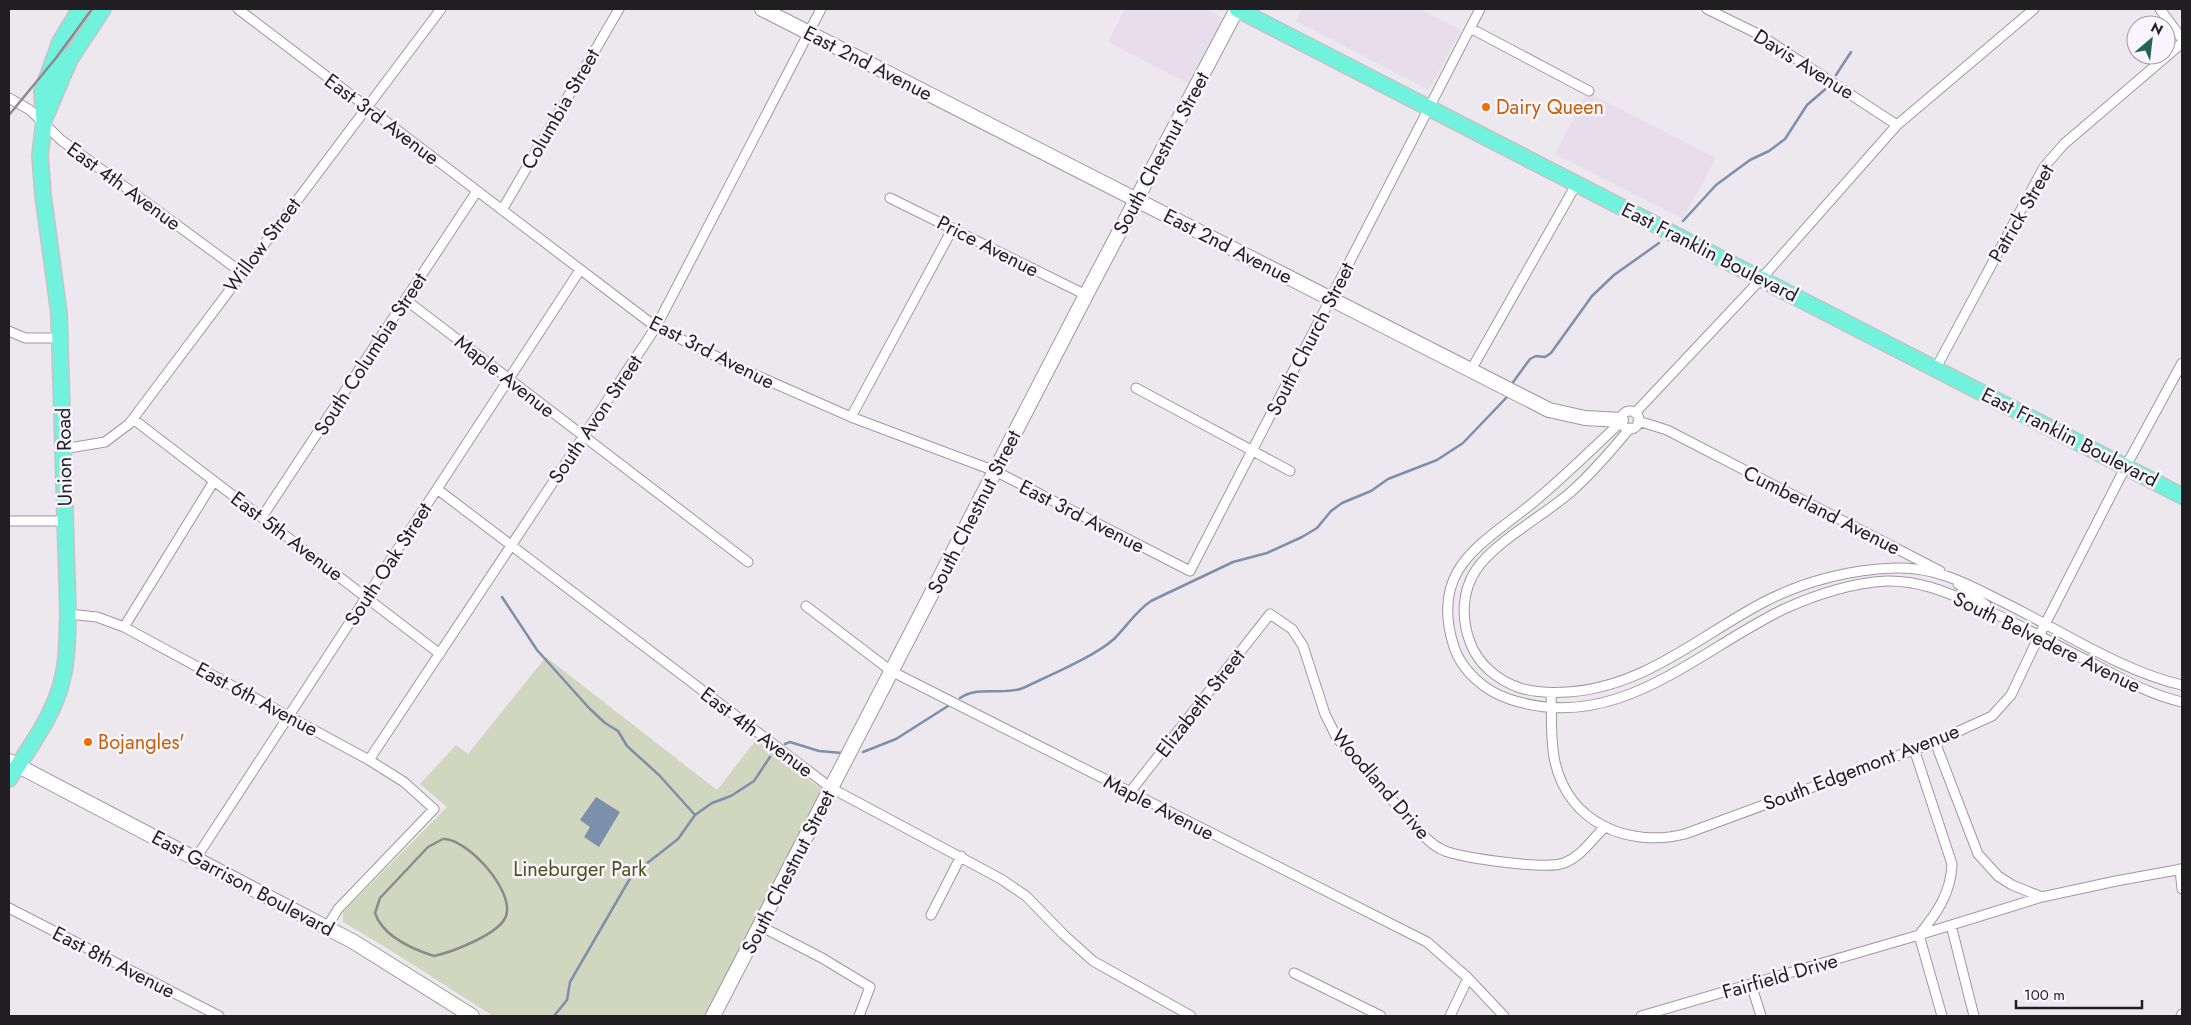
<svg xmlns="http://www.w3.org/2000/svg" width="2191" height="1025" viewBox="0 0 2191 1025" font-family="Jost,sans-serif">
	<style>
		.built { fill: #e8ddeb }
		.green { fill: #d1d6be }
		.water { fill: #7c90ac }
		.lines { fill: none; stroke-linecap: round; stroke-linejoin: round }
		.stream { stroke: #7c90ac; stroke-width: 2.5 }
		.street-casing { stroke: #9e999f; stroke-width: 11 }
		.secondary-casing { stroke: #9e999f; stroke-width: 16 }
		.primary-casing { stroke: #c5c4c5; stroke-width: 18 }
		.street { stroke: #fff; stroke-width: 9 }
		.secondary { stroke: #fff; stroke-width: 14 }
		.primary { stroke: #70f2dd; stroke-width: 15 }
		.rail { stroke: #8d898e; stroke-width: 2.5 }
		.food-dot { fill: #e8710a; stroke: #faf4fc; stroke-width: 2 }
		.labels { text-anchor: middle; stroke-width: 5; stroke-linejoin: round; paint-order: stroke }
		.street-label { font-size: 20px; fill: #201e21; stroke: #faf4fc }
		.food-label { font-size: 20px; fill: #c56008; stroke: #faf4fc; text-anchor: start }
		.park-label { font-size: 20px; fill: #4a5119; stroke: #faf4fc }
	</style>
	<rect width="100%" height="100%" fill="#ede7ee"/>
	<path class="built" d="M1125,9H1206L1223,18L1189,84L1108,42Z
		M1302,9H1420L1461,30L1429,90L1296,21Z
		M1587,92L1716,158L1683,219L1555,154Z"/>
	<path class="green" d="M546,657L717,790L756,740L823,790L707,1016H493L390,950L343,922V912L447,807L420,784L456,745L468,754Z"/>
	<path class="water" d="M596,797L620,812L599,847L584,837L590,827L580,820Z"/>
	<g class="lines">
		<path class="stream" d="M1836,75L1851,52
			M1683,221L1716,185L1750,160L1769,151L1785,139L1807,105L1829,86
			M1511,385L1530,359L1536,356L1545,357L1551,353L1592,296L1614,275L1659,243
			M502,597L537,650L589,708L605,723L618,731L627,746L659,775L695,815
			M960,698C979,685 1003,696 1023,688C1048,676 1094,657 1114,639C1127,626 1136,611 1151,601L1233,562L1267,553L1302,537L1317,528L1331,511L1342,503L1371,491L1388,479L1437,460L1463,443L1507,397
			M785,744L790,742L819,751L842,753
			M863,752L896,739L948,706
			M554,1016L567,1000L570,982L632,875L678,839L695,815L712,803L731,796L754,781L770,757"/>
		<g class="street-casing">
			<path id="street" d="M238,9L656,327L742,369L851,417L995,471L1190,571L1480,9
				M1707,9L1760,35L1897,125
				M2160,9L2182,39
				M1470,28L1589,91
				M9,98L30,110L61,140L241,272
				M890,198L1086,295
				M502,210L619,9
				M406,300L748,562
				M9,331L25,338H60
				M1936,368L2044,167L2064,144L2182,43
				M1471,370L1577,183
				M1136,388L1290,471
				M1621 420a9 9 0 1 1 18 0a9 9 0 1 1-18 0Z
				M1635,413L1762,278L1897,125L2034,9
				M851,417L953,228
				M133,419L440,654
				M1638,421L1667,430L1940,571
				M1621,422C1593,448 1565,476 1535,501C1485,543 1428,566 1454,647C1462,671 1485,691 1509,699C1617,735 1695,652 1784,609C1815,595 1853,583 1886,581C1916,580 1945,591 1971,603C2014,621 2054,644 2096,665C2124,680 2151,695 2182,702
				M1630,428C1612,450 1593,472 1572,491C1545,515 1494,542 1476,570C1462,591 1461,618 1470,642C1478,664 1497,680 1520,688C1536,693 1551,693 1568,692C1645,687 1700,635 1766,601C1805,581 1852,569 1896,568C1934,567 1964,582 1997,599C2056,627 2120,671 2182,685
				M63,449L105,442L129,424L441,9
				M437,489L831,788L1001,879L1026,896L1063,934L1093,961L1191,1016
				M262,517L477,191
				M9,521H65
				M1958,584L1986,605
				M806,606L891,671L1427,942L1468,978L1504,1016
				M68,614L97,617L124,627L369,760L404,782L434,809L338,909L327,927
				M124,627L214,481
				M1551,693C1552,716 1550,740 1555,762C1569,823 1628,848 1685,834L1935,742L1992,716L2011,695L2039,636L2126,466L2182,363
				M1935,742L1978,854L1998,876L2012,885L2042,897L2116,881L2182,869
				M369,760L656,327L821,9
				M1130,792L1270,614L1292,629L1303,646L1325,714L1337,738L1426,838C1432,844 1438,848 1445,851C1464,858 1546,870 1564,863C1582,856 1591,840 1605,827
				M196,858L580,270
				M2180,869L2182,889
				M9,908L219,1016
				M931,915L961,856
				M1951,925L1974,1016
				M760,926L822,958L870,987L859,1016
				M1294,973L1381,1016
				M1751,984L1761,1016
				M1450,1016L1468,978
				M1641,1016L1919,935C1937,913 1951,893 1952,864L1914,749
				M1942,1016L1919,935L2042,897
				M2181,1016L2182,1014"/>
		</g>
		<g class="secondary-casing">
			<path id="secondary" d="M762,9L1549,410L1585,418L1621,420
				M9,761L354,942L472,1016
				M713,1016L1086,295L1237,9"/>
		</g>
		<g class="primary-casing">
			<path id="primary" d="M1237,9L2182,496
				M44,120L70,59L103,9
				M9,779C29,748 56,713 63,676C68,656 67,635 68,614L59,313L43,195L40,155L44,121L42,92L60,42L80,9"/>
		</g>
		<use href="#street" class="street"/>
		<use href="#secondary" class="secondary"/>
		<use href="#primary" class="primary"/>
		<path class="rail" d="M9,115L56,58L92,9
			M443,839C467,838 515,891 506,916C500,934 452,952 434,956C412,949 383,937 375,913L380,898L428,847Z"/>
	</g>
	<g class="food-dot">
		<circle cx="1486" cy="107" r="5"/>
		<circle cx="88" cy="742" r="5"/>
	</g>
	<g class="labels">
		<g class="street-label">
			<text transform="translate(868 63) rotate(27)" y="7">East 2nd Avenue</text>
			<text transform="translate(1804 64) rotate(32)" y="7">Davis Avenue</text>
			<text transform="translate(560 109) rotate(-60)" y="7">Columbia Street</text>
			<text transform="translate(382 119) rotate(37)" y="7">East 3rd Avenue</text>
			<text transform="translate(1161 153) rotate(-62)" y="7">South Chestnut Street</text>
			<text transform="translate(124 186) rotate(36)" y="7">East 4th Avenue</text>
			<text transform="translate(2021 213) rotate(-60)" y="7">Patrick Street</text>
			<text transform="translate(262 245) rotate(-53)" y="7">Willow Street</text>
			<text transform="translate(988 246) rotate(27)" y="7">Price Avenue</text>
			<text transform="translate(1228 246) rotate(27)" y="7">East 2nd Avenue</text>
			<text transform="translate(1710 252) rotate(27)" y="7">East Franklin Boulevard</text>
			<text transform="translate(1310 339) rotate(-63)" y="7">South Church Street</text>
			<text transform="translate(712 352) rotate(27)" y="7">East 3rd Avenue</text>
			<text transform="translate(370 354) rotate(-57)" y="7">South Columbia Street</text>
			<text transform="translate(505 376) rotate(38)" y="7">Maple Avenue</text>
			<text transform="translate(595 419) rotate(-56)" y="7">South Avon Street</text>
			<text transform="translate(2070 437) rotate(27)" y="7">East Franklin Boulevard</text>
			<text transform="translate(64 457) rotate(-91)" y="7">Union Road</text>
			<text transform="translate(1822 510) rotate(27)" y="7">Cumberland Avenue</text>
			<text transform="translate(974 512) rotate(-63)" y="7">South Chestnut Street</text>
			<text transform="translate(1082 516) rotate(27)" y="7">East 3rd Avenue</text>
			<text transform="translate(287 536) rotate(37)" y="7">East 5th Avenue</text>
			<text transform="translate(388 564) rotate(-57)" y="7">South Oak Street</text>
			<text transform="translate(2047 642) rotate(26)" y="7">South Belvedere Avenue</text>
			<text transform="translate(257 699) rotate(28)" y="7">East 6th Avenue</text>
			<text transform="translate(1200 703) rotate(-52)" y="7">Elizabeth Street</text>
			<text transform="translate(757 732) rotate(37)" y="7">East 4th Avenue</text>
			<text transform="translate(1861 767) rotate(-21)" y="7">South Edgemont Avenue</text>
			<text transform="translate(1381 784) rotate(49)" y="7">Woodland Drive</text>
			<text transform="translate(1159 807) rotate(27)" y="7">Maple Avenue</text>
			<text transform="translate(788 872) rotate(-63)" y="7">South Chestnut Street</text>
			<text transform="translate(243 883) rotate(28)" y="7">East Garrison Boulevard</text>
			<text transform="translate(114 962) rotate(27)" y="7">East 8th Avenue</text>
			<text transform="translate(1780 976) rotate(-16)" y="7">Fairfield Drive</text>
		</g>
		<g class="food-label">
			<text x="1496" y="114">Dairy Queen</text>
			<text x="98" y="749">Bojangles'</text>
		</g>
		<g class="park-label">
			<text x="580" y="876">Lineburger Park</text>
		</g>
	</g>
	<rect width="2191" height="1025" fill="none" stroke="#201e21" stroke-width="20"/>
	<g transform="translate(2151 40) rotate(28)"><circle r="24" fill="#faf4fc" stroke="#a39ea4"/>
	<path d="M0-4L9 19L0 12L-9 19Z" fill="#256451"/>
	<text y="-8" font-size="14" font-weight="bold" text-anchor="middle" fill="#201e21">N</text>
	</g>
	<path d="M2016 1000v8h126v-8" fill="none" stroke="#201e21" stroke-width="2.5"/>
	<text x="2024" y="1000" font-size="15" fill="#201e21" stroke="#faf4fc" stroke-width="4" paint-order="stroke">100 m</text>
</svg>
